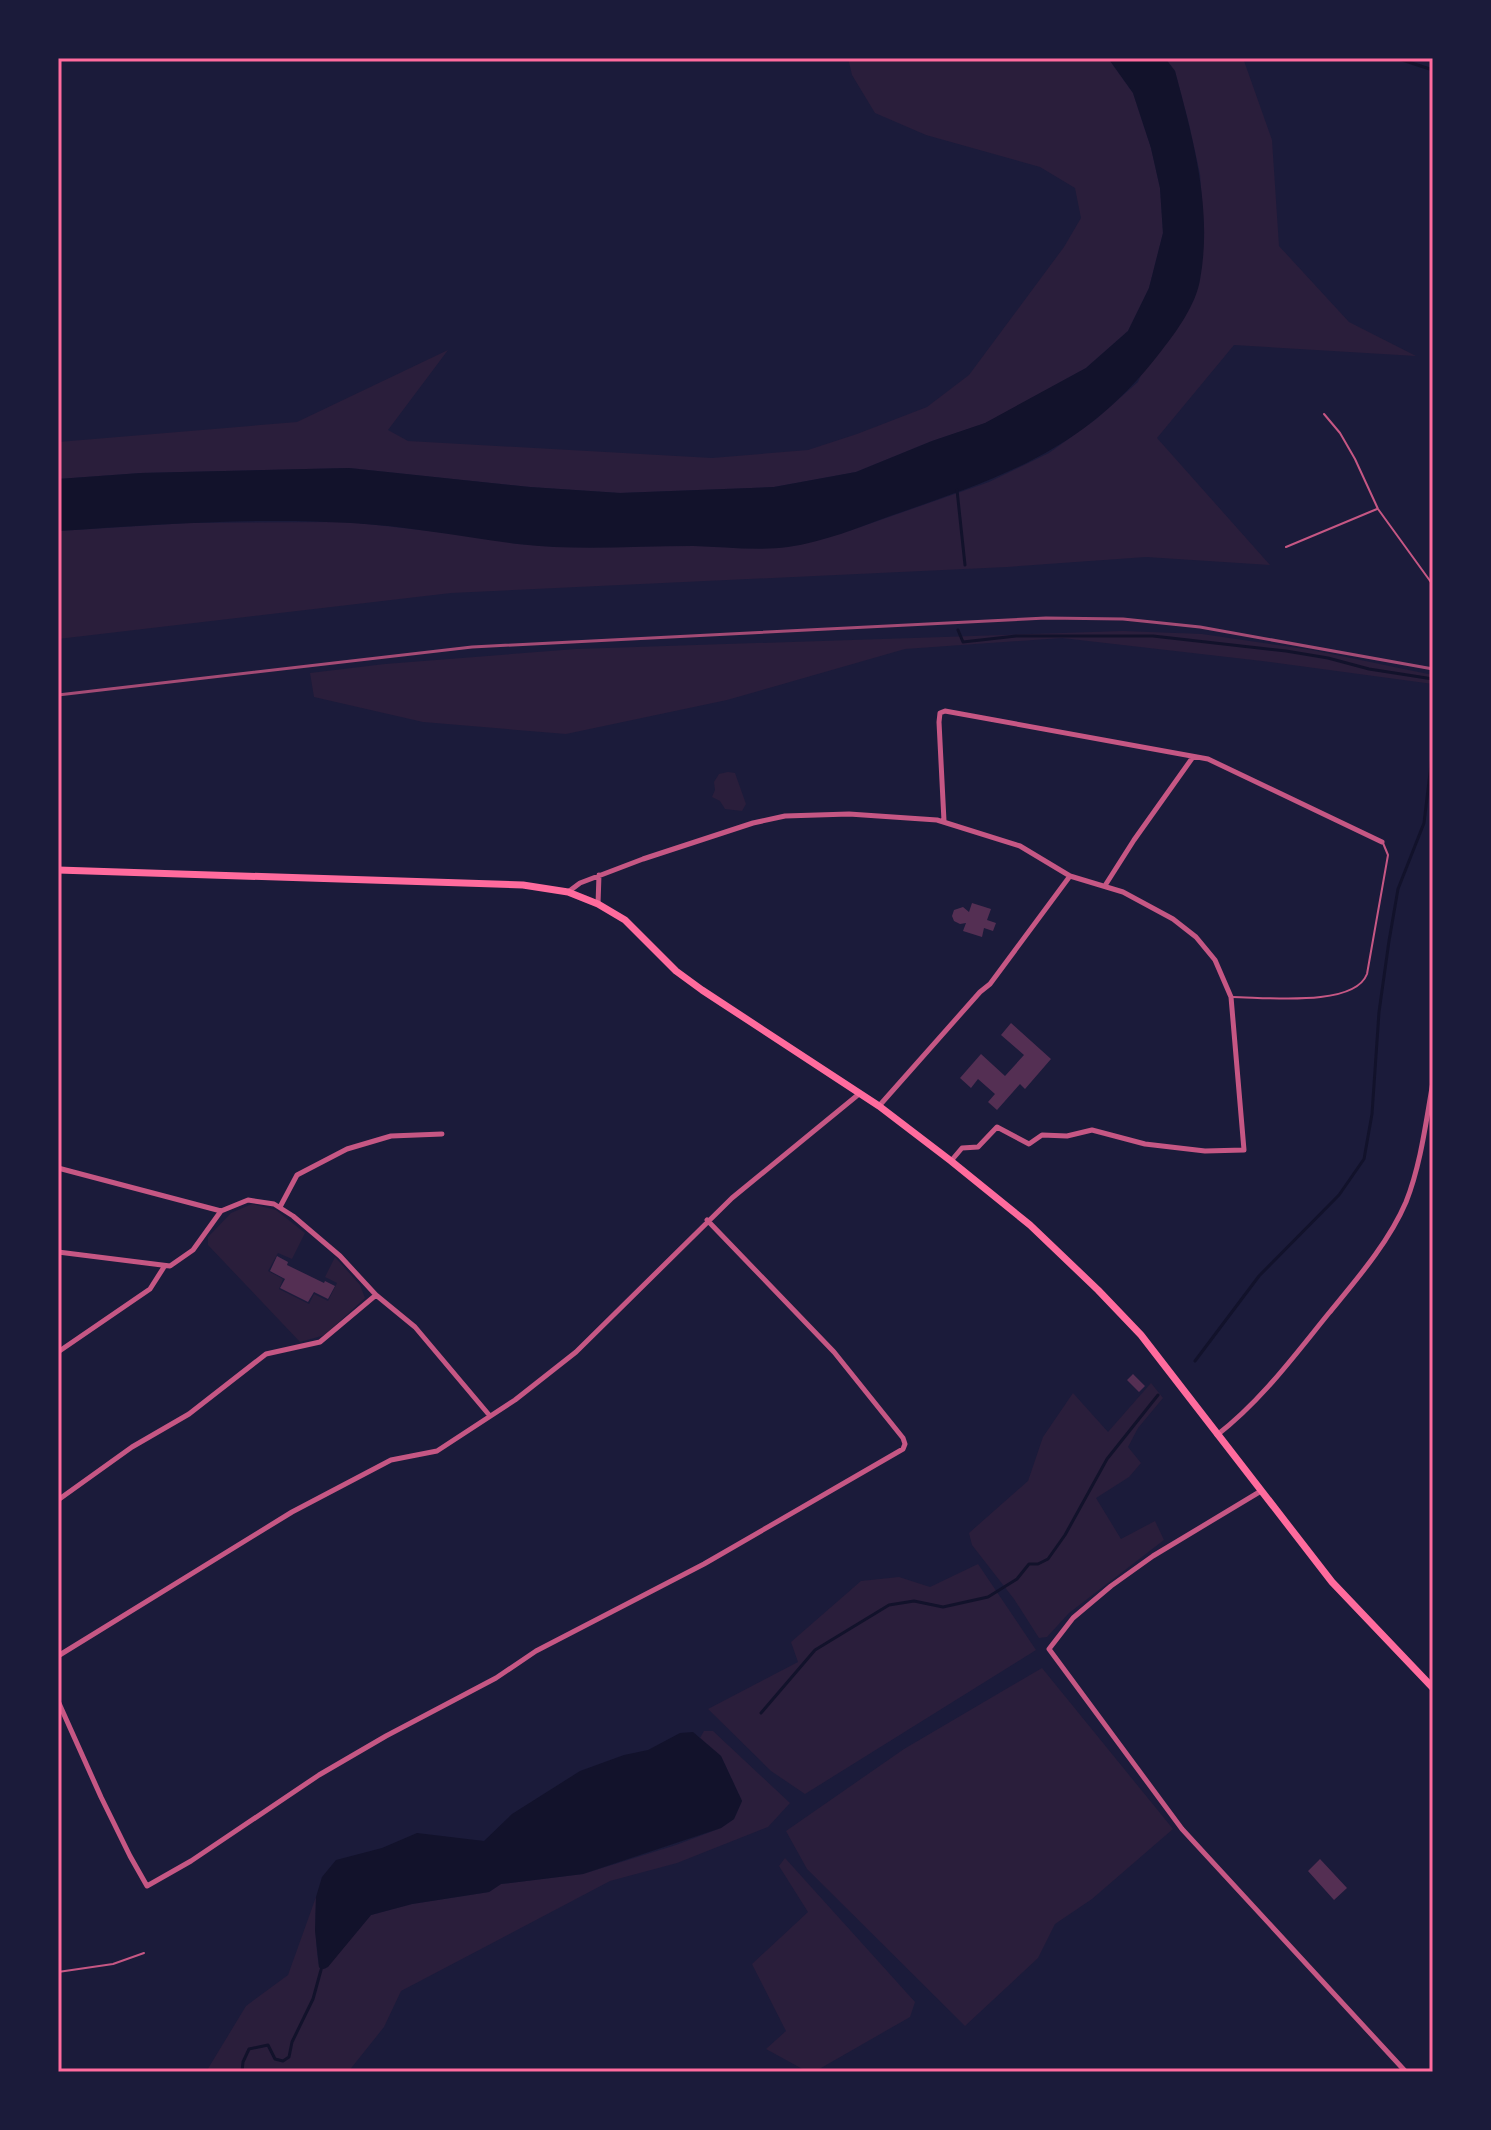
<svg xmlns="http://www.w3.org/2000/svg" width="1491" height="2130" viewBox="0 0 1491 2130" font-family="'Crimson Pro',serif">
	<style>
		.green { fill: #2a1e3b }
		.water { fill: #12122b }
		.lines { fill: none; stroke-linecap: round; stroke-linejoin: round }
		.stream { stroke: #12122b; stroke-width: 3 }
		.building { fill: #542f53 }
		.service { stroke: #c65784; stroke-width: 2 }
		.minor { stroke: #c65784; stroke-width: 5 }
		.secondary { stroke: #ff6b9d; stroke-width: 7 }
		.rail { stroke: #a44b75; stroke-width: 3 }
		.neatline { fill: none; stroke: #ff6b9d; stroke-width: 3 }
	</style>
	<rect width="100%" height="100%" fill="#1b1b3a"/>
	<path class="green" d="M848,58H1108L1133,93L1151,148L1160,188L1163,233L1149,288L1128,331L1086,368L986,423L932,441L856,472L774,487L620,493L530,487L349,468L141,473L58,479V442L297,422L448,350L388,430L408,441L712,458L808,450L857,434L927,407L969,375L1064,247L1081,218L1075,188L1040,167L926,135L875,113L852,75Z
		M1165,58H1243L1272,140L1279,246L1349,322L1416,356L1234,345L1157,438L1270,565L1146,557L1007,567L451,593L58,639V531L188,523L350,522L482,537L518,544L578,547L664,546L849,531L989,482L1049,453L1095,420L1138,382L1204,229L1200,174L1189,124L1175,71Z
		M1123,631L1202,634L1312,650L1433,675V684L1262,661L1062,638L905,649L727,700L566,734L423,722L314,697L310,673L385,664L576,649Z
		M728,772L735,773L746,804L742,811L725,809L720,801L712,797L715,790L714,782L719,774Z
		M252,1204L276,1210L305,1233L292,1259L278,1253L268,1271L283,1279L279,1289L309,1304L314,1294L328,1301L337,1283L325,1277L335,1257L360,1285L365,1298L325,1335L300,1342L208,1245V1237L231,1213Z
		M1151,1383L1163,1398L1138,1428L1128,1447L1141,1463L1129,1477L1096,1498L1121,1539L1155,1521L1164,1540L1069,1613L1047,1637L1039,1638L1014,1599L972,1545L969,1533L1028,1481L1043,1437L1073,1393L1108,1432Z
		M978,1564L1036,1650L805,1794L771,1771L708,1709L798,1662L791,1642L861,1581L899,1577L930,1587Z
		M1042,1668L1173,1829L1092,1899L1055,1924L1038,1958L965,2026L807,1869L786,1831L904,1749Z
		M704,1731H713L790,1803L768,1827L677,1863L610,1881L401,1991L384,2027L348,2072H206L246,2006L288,1975L316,1897C315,1921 315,1943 319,1967L325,1969L371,1915L412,1904L489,1892L501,1884L583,1874L676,1845L721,1828L734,1819L742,1801L721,1756L700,1738Z
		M785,1858L915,2002L910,2017L814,2072H808L766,2049L786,2031L752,1964L808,1912L779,1866Z"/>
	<path class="water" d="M1108,58H1165L1175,71C1193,139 1213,209 1200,280C1196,304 1177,331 1162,350C1087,449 1006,476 893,515C860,527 824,542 788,547C758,551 724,547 693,546C635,546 575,551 518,544C462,537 407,526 351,523C254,517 154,525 58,531V479L141,473L349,468L530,487L620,493L774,487L856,472L932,441L985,423L1086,368L1128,331L1149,288L1163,233L1160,188L1151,148L1133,93Z
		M693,1732L721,1756L742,1801L734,1819L721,1828L583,1874L501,1884L489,1892L412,1904L371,1915L328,1967L321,1970L319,1967L315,1931L316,1897L322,1877L336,1860L382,1848L417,1833L484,1841L512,1814L580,1771L624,1755L648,1750L680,1733Z"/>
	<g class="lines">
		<path class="stream" d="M1396,58L1433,70
			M957,490L965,565
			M958,630L963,642L1016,636H1153L1286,651L1328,658L1369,669L1433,679
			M1195,1361L1259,1276L1339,1195L1364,1159L1372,1114L1379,1012L1389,941L1398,889L1424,823L1433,748
			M761,1713L815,1650L889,1605L914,1601L943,1607L988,1597L1017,1579L1029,1564H1038L1048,1559L1065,1535L1107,1459L1158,1395
			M242,2072L243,2062L249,2049L268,2045L275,2059L283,2061L289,2057L292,2042L313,1999L321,1970"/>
	</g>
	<path class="building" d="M972,903L991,909L987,920L996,923L993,931L984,928L982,937L963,931L966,923L960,924L954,921L952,916L954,910L963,907L969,912Z
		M1011,1023L1051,1059L1025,1089L1020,1084L997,1110L988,1102L995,1094L978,1079L971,1088L960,1078L981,1054L1005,1076L1024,1055L1001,1035Z
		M277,1256L288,1262L287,1265L324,1283L325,1281L335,1286L328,1299L314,1292L308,1302L280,1288L285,1279L270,1271Z
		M1133,1374L1145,1386L1139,1392L1127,1380Z
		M1320,1859L1347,1888L1334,1900L1308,1871Z"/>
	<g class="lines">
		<path class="service" d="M1324,414L1340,433L1355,459L1378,509L1433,585
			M1286,547L1377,509
			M1232,997C1264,997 1354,1008 1367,974L1388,855L1383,843
			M58,1972L113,1964L144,1953"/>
		<path class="minor" d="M944,821L939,722L940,713L945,711L1208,759L1382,842
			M1106,884L1134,840L1193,757
			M568,892L580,883L643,859L753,823L785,816L849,814L937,820L1020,846L1070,876L1123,892L1173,919L1196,937L1215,960L1231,997L1244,1150L1205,1151L1145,1144L1092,1130L1067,1136L1042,1135L1029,1144L997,1127L978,1147L962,1148L951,1161
			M598,904L599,875
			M879,1106L980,992L990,984L1070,876
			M58,1168L221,1211L248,1200L274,1204L293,1216L340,1256L376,1295L415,1327L490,1416
			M280,1207L297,1175L347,1149L391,1136L442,1134
			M58,1252L170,1266L193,1250L221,1211
			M58,1352L150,1289L164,1267
			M1217,1435C1261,1401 1294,1356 1329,1313C1357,1279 1389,1242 1406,1202C1421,1164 1426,1121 1433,1082
			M1261,1491L1153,1556L1111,1586L1073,1618L1049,1649L1182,1829L1406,2072
			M58,1500L132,1447L189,1414L266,1354L320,1342L376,1295
			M58,1656L292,1512L391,1460L437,1451L515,1400L576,1352L732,1198L859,1094
			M58,1701L101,1797L130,1856L147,1886L191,1861L319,1775L386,1736L496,1678L536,1651L704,1564L903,1449L905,1444L903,1438L834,1352L707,1220"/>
		<path class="secondary" d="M58,870L523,885L568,892L598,904L625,920L676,971L702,990L879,1106L951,1161L1030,1225L1098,1290L1141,1335L1332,1582L1433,1688"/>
		<path class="rail" d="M58,695L472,647L1046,618L1123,619L1200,627L1433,669"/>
	</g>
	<rect width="1491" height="2130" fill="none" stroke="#1b1b3a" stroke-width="120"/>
	<rect x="60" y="60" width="1371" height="2010" class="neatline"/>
</svg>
